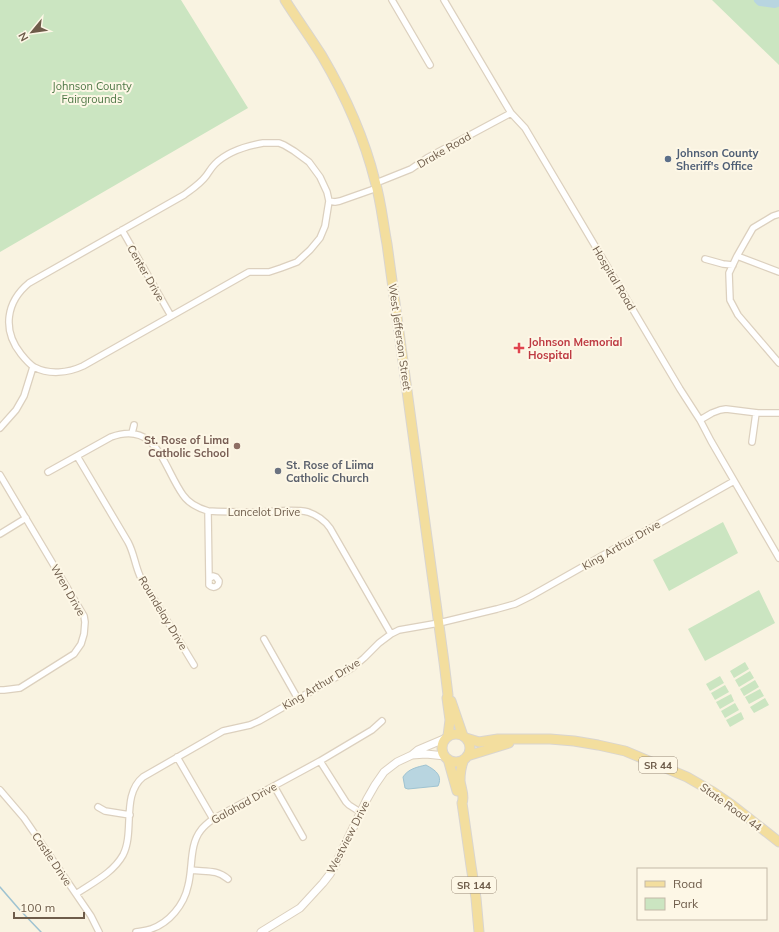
<svg xmlns="http://www.w3.org/2000/svg" width="779" height="932" viewBox="0 0 779 932" font-family="Mulish,sans-serif">
	<style>
		.green { fill: #cbe5c1 }
		.water { fill: #b8d5e0; stroke: #9fc3d1 }
		.lines { fill: none; stroke-linecap: round; stroke-linejoin: round }
		.stream { stroke: #9fc3d1; stroke-width: 1.5 }
		.river { stroke: #b8d5e0; stroke-width: 8 }
		.minor-casing { stroke: #dcd0be; stroke-width: 8 }
		.tertiary-casing { stroke: #dcd0be; stroke-width: 9 }
		.primary-casing { stroke: #d9d5d0; stroke-width: 11 }
		.minor { stroke: #fff; stroke-width: 5.5 }
		.tertiary { stroke: #fff; stroke-width: 7 }
		.primary { stroke: #f3de9e; stroke-width: 9 }
		.service-dot { fill: #5c6f8a; stroke: #fdf7e6; stroke-width: 1.5 }
		.health-dot { fill: #e0444e; stroke: #fdf7e6; stroke-width: 1.5 }
		.education-dot { fill: #8d6e63; stroke: #fdf7e6; stroke-width: 1.5 }
		.worship-dot { fill: #6b7280; stroke: #fdf7e6; stroke-width: 1.5 }
		.labels { text-anchor: middle; stroke-width: 4; stroke-linejoin: round; paint-order: stroke }
		.shield { fill: #fdf7e6; stroke: #998a79; stroke-width: 1 }
		.shield-label { font-size: 10px; font-weight: bold; fill: #6e5c4a }
		.park-label { font-size: 11px; fill: #4f7847; stroke: #fdf7e6 }
		.street-label { font-size: 11px; fill: #6e5c4a; stroke: #fdf7e6 }
		.service-label { font-size: 11px; font-weight: bold; fill: #4e5e75; stroke: #fdf7e6; text-anchor: start }
		.health-label { font-size: 11px; font-weight: bold; fill: #be3a42; stroke: #fdf7e6; text-anchor: start }
		.education-label { font-size: 11px; font-weight: bold; fill: #785e54; stroke: #fdf7e6; text-anchor: end }
		.worship-label { font-size: 11px; font-weight: bold; fill: #5b616d; stroke: #fdf7e6; text-anchor: start }
	</style>
	<rect width="100%" height="100%" fill="#f9f3e1"/>
	<path class="green" d="M0,0H181L248,108L0,252Z
		M712,0H779V65Z
		M723,522L738,553L669,591L653,560Z
		M759,590L775,623L705,661L688,629Z
		M745,662L749,669L734,678L730,671Z
		M750,671L754,678L739,687L735,680Z
		M720,676L724,683L710,691L706,684Z
		M755,680L759,687L744,696L740,689Z
		M725,685L729,692L715,700L711,693Z
		M760,689L764,696L749,704L745,697Z
		M731,694L734,701L720,709L716,702Z
		M765,698L769,705L754,713L750,707Z
		M735,703L739,710L725,718L721,711Z
		M741,712L744,719L730,727L726,720Z"/>
	<path class="water" d="M426,765C435,770 443,775 438,786L408,789L405,788L403,777C408,769 417,767 426,765Z"/>
	<g class="lines">
		<path class="stream" d="M0,887L19,909L41,932"/>
		<path class="river" d="M758,0L760,2L775,4L779,2"/>
		<g class="minor-casing">
			<path id="minor" d="M392,0L430,65
				M444,0L511,113L525,128L680,389L700,420L711,441L779,558
				M263,143H279L284,145L294,151L309,162L320,177L327,192L329,201L325,226L320,238L310,250L297,262L281,268L269,272H249L83,366C68,373 49,375 34,367C29,364 25,359 21,354C2,330 6,302 29,283L184,195C192,189 200,184 206,176C209,172 211,168 215,164C228,151 246,146 263,143Z
				M376,183L411,169L427,158L511,113
				M329,201L335,202L340,201L377,188
				M779,214L773,216L753,228L737,256L729,273L730,300L738,315L779,363
				M122,230L171,316
				M737,256L779,272
				M705,259L723,264L733,265
				M700,420L712,413L720,410L726,409L758,413H779
				M0,428L16,410L24,396L33,367
				M132,433L134,425
				M752,442L756,413
				M77,456L128,542C134,553 135,565 140,576L194,665
				M48,472L111,437C157,420 163,467 183,495C189,504 198,508 208,511C227,512 246,512 264,512C279,511 294,509 308,512C317,515 325,521 330,528L391,634
				M0,475L84,616L85,622L84,634L81,644L74,654L20,688L4,690H0
				M208,511L209,579L213,576L216,577L219,581C219,587 213,589 209,585V579
				M0,534L26,518
				M264,639L298,699
				M177,757L213,819
				M320,761L346,802L349,805L360,812
				M274,786L303,837
				M0,790L24,818L91,916L99,932
				M98,807L105,811L130,815
				M191,870C205,872 217,869 228,879
				M76,894C92,883 113,873 123,855C135,832 121,795 143,777L223,731L250,725L259,721L352,668L364,658L379,643L391,634L399,630L439,623L497,609L515,604L531,596L734,481
				M136,932C141,931 146,931 151,929C169,923 184,905 188,886C193,868 189,845 201,830C204,826 209,822 213,819L320,761L372,730L382,721"/>
		</g>
		<g class="tertiary-casing">
			<path id="tertiary" d="M412,755L426,754L445,756
				M261,932L300,908L323,883L330,874L337,861L367,799L375,785L384,772L397,762L412,755L418,750L444,739"/>
		</g>
		<g class="primary-casing">
			<path id="primary" d="M285,0C297,19 310,37 322,56C345,95 364,137 375,181C381,201 383,223 387,244L444,662L448,695L447,698L450,720L448,736
				M451,701L463,736
				M442 748a14 14 0 1 1 28 0a14 14 0 1 1-28 0Z
				M466,738L479,742L498,739H550L574,741L598,745L625,751L687,777L713,792L732,805L779,842
				M467,756L509,743
				M448,759L457,791
				M464,759C461,766 460,773 460,781C461,789 465,796 462,803L471,866L476,898L479,932"/>
		</g>
		<use href="#minor" class="minor"/>
		<use href="#tertiary" class="tertiary"/>
		<use href="#primary" class="primary"/>
	</g>
	<circle class="service-dot" cx="668" cy="159" r="4"/>
	<path class="health-dot" d="M517 342h4v4h4v4h-4v4h-4v-4h-4v-4h4z"/>
	<circle class="education-dot" cx="237" cy="446" r="4"/>
	<circle class="worship-dot" cx="278" cy="471" r="4"/>
	<g class="labels">
		<g class="shield">
			<rect x="639" y="757" width="38" height="16" rx="3"/>
			<rect x="452" y="877" width="44" height="16" rx="3"/>
		</g>
		<g class="shield-label">
			<text x="658" y="769">SR 44</text>
			<text x="474" y="889">SR 144</text>
		</g>
		<g class="park-label">
			<text x="92" y="90">Johnson County<tspan x="92" dy="13">Fairgrounds</tspan></text>
		</g>
		<g class="street-label">
			<text transform="translate(444 150) rotate(-30)" y="4">Drake Road</text>
			<text transform="translate(146 273) rotate(60)" y="4">Center Drive</text>
			<text transform="translate(614 278) rotate(59)" y="4">Hospital Road</text>
			<text transform="translate(400 337) rotate(82)" y="4">West Jefferson Street</text>
			<text x="264" y="516">Lancelot Drive</text>
			<text transform="translate(621 545) rotate(-30)" y="4">King Arthur Drive</text>
			<text transform="translate(68 590) rotate(60)" y="4">Wren Drive</text>
			<text transform="translate(163 613) rotate(59)" y="4">Roundelay Drive</text>
			<text transform="translate(321 684) rotate(-31)" y="4">King Arthur Drive</text>
			<text transform="translate(244 803) rotate(-29)" y="4">Galahad Drive</text>
			<text transform="translate(731 807) rotate(36)" y="4">State Road 44</text>
			<text transform="translate(348 837) rotate(-63)" y="4">Westview Drive</text>
			<text transform="translate(52 859) rotate(56)" y="4">Castle Drive</text>
		</g>
		<g class="service-label">
			<text x="676" y="157">Johnson County<tspan x="676" dy="13">Sheriff's Office</tspan></text>
		</g>
		<g class="health-label">
			<text x="528" y="346">Johnson Memorial<tspan x="528" dy="13">Hospital</tspan></text>
		</g>
		<g class="education-label">
			<text x="229" y="444">St. Rose of Lima<tspan x="229" dy="13">Catholic School</tspan></text>
		</g>
		<g class="worship-label">
			<text x="286" y="469">St. Rose of Liima<tspan x="286" dy="13">Catholic Church</tspan></text>
		</g>
	</g>
	<rect x="637" y="868" width="130" height="52" fill="#fdf7e6" stroke="#c4b9a8"/>
	<rect x="645" y="881" width="20" height="6" fill="#f3de9e" stroke="#c4b9a8"/>
	<text x="673" y="888" font-size="12" fill="#6e5c4a">Road</text>
	<rect x="645" y="898" width="20" height="12" fill="#cbe5c1" stroke="#c4b9a8"/>
	<text x="673" y="908" font-size="12" fill="#6e5c4a">Park</text>
	<g transform="translate(32 32) rotate(241)" stroke="#fdf7e6" stroke-width="3" paint-order="stroke">
	<path d="M0-3L7 15L0 10L-7 15Z" fill="#6e5c4a"/>
	<text y="-6" font-size="11" font-weight="bold" text-anchor="middle" fill="#6e5c4a">N</text>
	</g>
	<path d="M14 912v6h70v-6" fill="none" stroke="#6e5c4a" stroke-width="2"/>
	<text x="20" y="912" font-size="12" fill="#6e5c4a" stroke="#fdf7e6" stroke-width="3" paint-order="stroke">100 m</text>
</svg>
